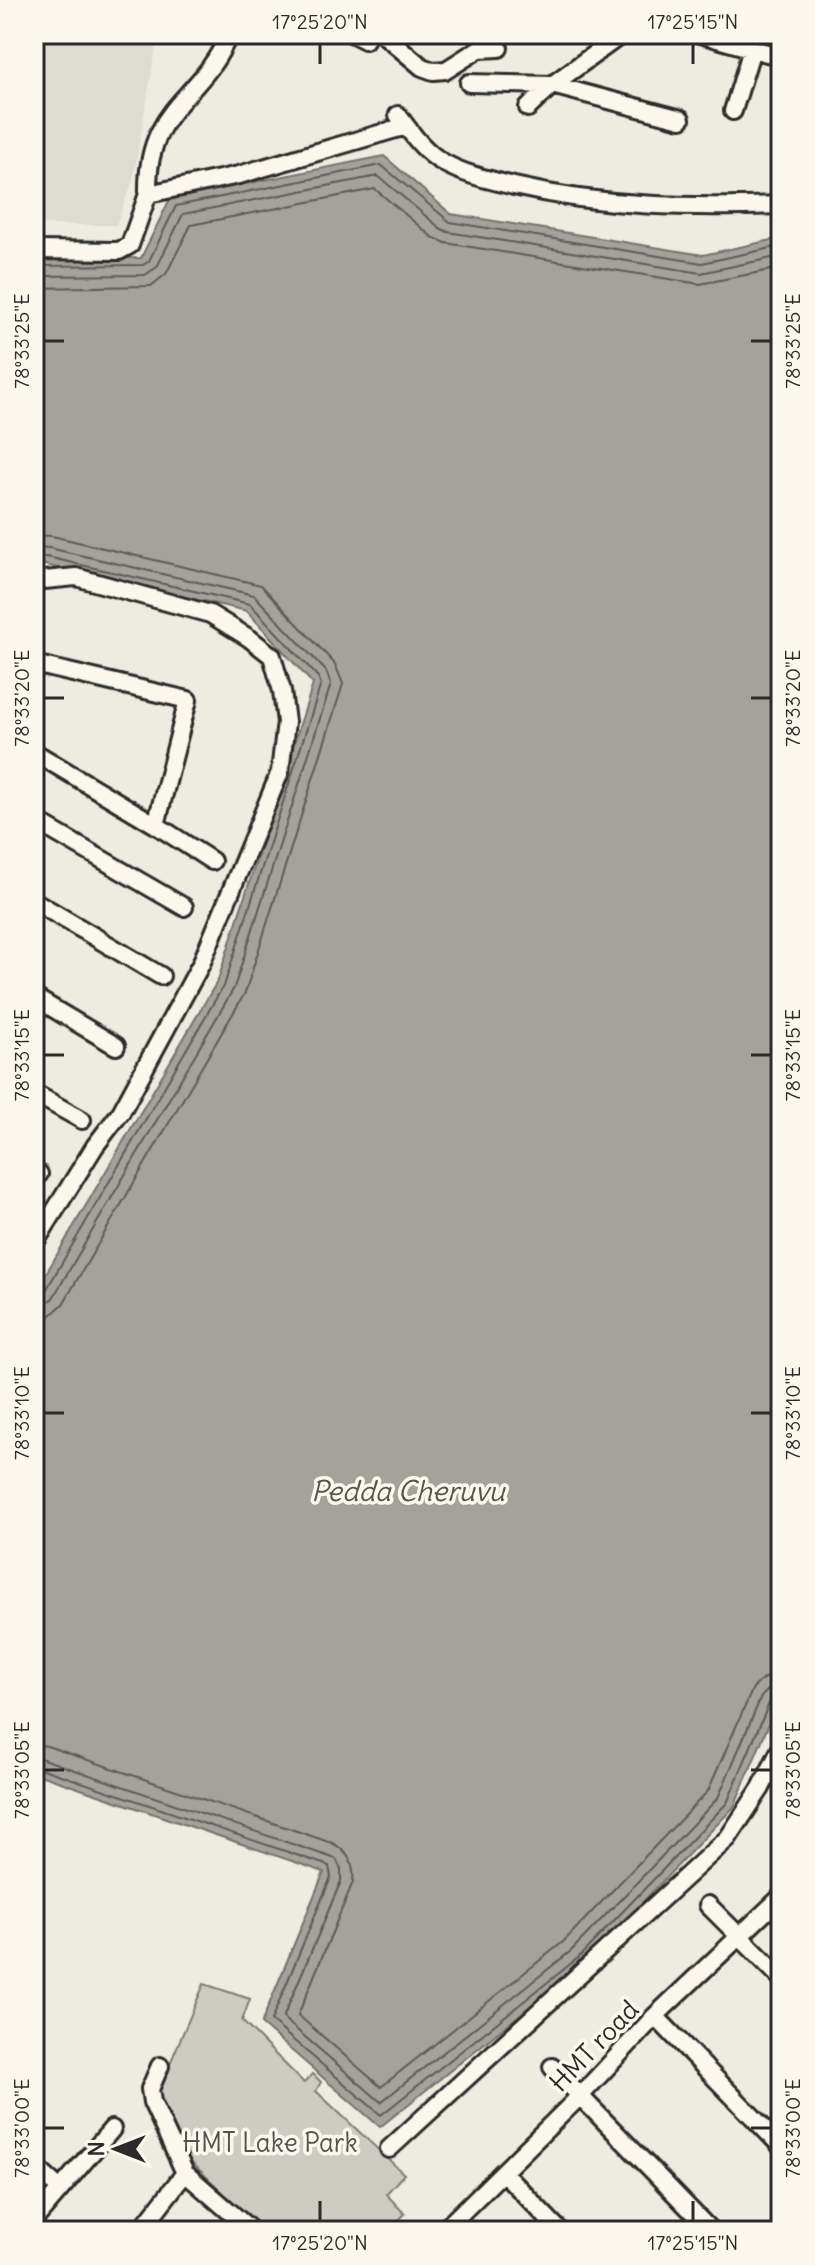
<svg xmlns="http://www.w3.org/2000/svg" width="815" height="2265" viewBox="0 0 815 2265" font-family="Delius,sans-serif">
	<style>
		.built { fill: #dedbd1 }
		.green { fill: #cecbc2; stroke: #7c7b76; stroke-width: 2 }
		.water { fill: #a4a29a; stroke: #74726e; stroke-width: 2 }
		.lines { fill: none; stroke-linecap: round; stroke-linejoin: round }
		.shore { stroke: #5b5b57; stroke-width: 2 }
		.street-casing { stroke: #2b2b2b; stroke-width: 22 }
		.street { stroke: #fbf7ec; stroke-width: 16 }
		.ticks { fill: none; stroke: #2b2b2b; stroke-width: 3 }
		.labels { text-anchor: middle; stroke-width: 7; stroke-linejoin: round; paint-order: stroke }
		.street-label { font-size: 26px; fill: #2b2b2b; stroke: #fbf7ec }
		.park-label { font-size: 26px; fill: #545351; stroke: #fbf7ec }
		.water-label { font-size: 28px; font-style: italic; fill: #555552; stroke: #fbf7ec }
		.neatline { fill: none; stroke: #2b2b2b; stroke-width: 3 }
		.ticks-label { font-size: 20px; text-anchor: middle; fill: #2b2b2b }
	</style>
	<rect width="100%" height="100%" fill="#eeebe0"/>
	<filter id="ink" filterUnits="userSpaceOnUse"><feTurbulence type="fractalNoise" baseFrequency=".0125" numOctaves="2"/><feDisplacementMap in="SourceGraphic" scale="16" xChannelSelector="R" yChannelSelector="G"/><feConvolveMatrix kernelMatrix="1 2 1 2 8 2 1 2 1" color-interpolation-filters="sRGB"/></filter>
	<g filter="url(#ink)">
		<path class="built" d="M34,34H158L133,180L116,225H34Z"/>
		<path class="green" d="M204,1984L250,1999L242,2021L304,2083L313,2074L321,2082L316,2091L404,2174L386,2194L405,2214L387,2231H263L189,2160L157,2094Z"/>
		<path class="water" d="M384,156L451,214L703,255L781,238V1695L734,1807L583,1964L380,2127L261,2024L324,1872L34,1773V1294L218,980L313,684L247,611L45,565H34V259L141,258L170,199Z"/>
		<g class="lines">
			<path class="shore" d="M34,266L143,265L149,261L176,206L381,165L450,222L702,263L781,246
				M34,276L145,275L157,267L183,214L378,176L440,228L448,232L701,273L781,256
				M34,288L151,286L166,274L191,225L375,189L432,237L446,243L700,284L781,268
				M34,535L52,536L261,585L335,664L343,684L245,993L63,1304L51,1315L34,1319
				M34,547L49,548L254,595L326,671L331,684L234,988L53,1298L44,1305L34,1307
				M34,557H47L250,604L318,677L321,684L225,983L45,1292L34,1296
				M34,1744L47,1746L332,1843C348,1851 355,1864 353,1882L298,2015L381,2087L563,1942L708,1791L753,1688L764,1678L781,1674
				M34,1756L336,1859L341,1869V1881L283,2018L381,2102L571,1951L718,1798L761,1697L770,1688L781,1686
				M34,1766L329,1866L331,1877L271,2021L381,2115L578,1958L727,1803L770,1701L781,1696"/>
			<g class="street-casing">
				<path id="street" d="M353,34L365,40L368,34
					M383,34L422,67L433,71L446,70L479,49L499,48
					M622,34L552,85L681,119
					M700,34L781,57
					M469,83L552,85L528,108
					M733,111L752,49
					M398,115C411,133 425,153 444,163C465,175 491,180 514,186C603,207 690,208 781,205
					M148,194C146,104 201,102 229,34
					M34,250L119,251L130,245L148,194L239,175L406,126
					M34,581L76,577L210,614L249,638L272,656L282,691L286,722L280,772L201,964L121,1112L95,1146L34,1244
					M34,664L188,700L156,825
					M34,752L156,825L212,861
					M34,820L184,907
					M34,901L161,976
					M34,997L116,1046
					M34,1093L82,1120
					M34,1172L39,1174
					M708,1905L781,1978
					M655,2016L781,2146
					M160,2066L150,2089L152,2102L185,2173L252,2231
					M552,2067L711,2231
					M389,2149L728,1838L761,1788L781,1748
					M34,2166L59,2188
					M503,2172L560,2231
					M34,2220L112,2129
					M140,2231L185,2173
					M443,2231L580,2096L655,2016L781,1897"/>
			</g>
			<use href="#street" class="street"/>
		</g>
	</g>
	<path class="ticks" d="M320,44V64M693,44V64M44,341H64M751,341H771M44,698H64M751,698H771M44,1055H64M751,1055H771M44,1413H64M751,1413H771M44,1770H64M751,1770H771M44,2128H64M751,2128H771M320,2201V2221M693,2201V2221"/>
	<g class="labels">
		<g class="street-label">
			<text transform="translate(594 2046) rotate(-46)" y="9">HMT road</text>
		</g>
		<g class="park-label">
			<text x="270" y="2152">HMT Lake Park</text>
		</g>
		<g class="water-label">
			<text x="408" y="1501">Pedda Cheruvu</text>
		</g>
	</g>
	<rect width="815" height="2265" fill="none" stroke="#fbf7ec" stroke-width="88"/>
	<g transform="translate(116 2149) rotate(270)" stroke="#fbf7ec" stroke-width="6" paint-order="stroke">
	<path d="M0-6L14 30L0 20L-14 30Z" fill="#2b2b2b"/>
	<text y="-12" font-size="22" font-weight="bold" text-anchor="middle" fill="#2b2b2b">N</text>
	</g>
	<rect x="44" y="44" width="727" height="2177" class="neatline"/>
	<g class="ticks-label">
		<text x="320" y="29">17°25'20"N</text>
		<text x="693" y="29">17°25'15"N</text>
		<text transform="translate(793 341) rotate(-90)" y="7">78°33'25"E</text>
		<text transform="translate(22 341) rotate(-90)" y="7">78°33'25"E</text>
		<text transform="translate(793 698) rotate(-90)" y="7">78°33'20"E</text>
		<text transform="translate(22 698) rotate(-90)" y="7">78°33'20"E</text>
		<text transform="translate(22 1055) rotate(-90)" y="7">78°33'15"E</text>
		<text transform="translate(793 1055) rotate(-90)" y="7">78°33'15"E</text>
		<text transform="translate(22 1413) rotate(-90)" y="7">78°33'10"E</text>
		<text transform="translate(793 1413) rotate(-90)" y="7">78°33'10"E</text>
		<text transform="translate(22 1770) rotate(-90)" y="7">78°33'05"E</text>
		<text transform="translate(793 1770) rotate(-90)" y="7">78°33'05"E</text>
		<text transform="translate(793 2128) rotate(-90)" y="7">78°33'00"E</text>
		<text transform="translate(22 2128) rotate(-90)" y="7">78°33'00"E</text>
		<text x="320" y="2250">17°25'20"N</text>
		<text x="693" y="2250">17°25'15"N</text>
	</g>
</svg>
